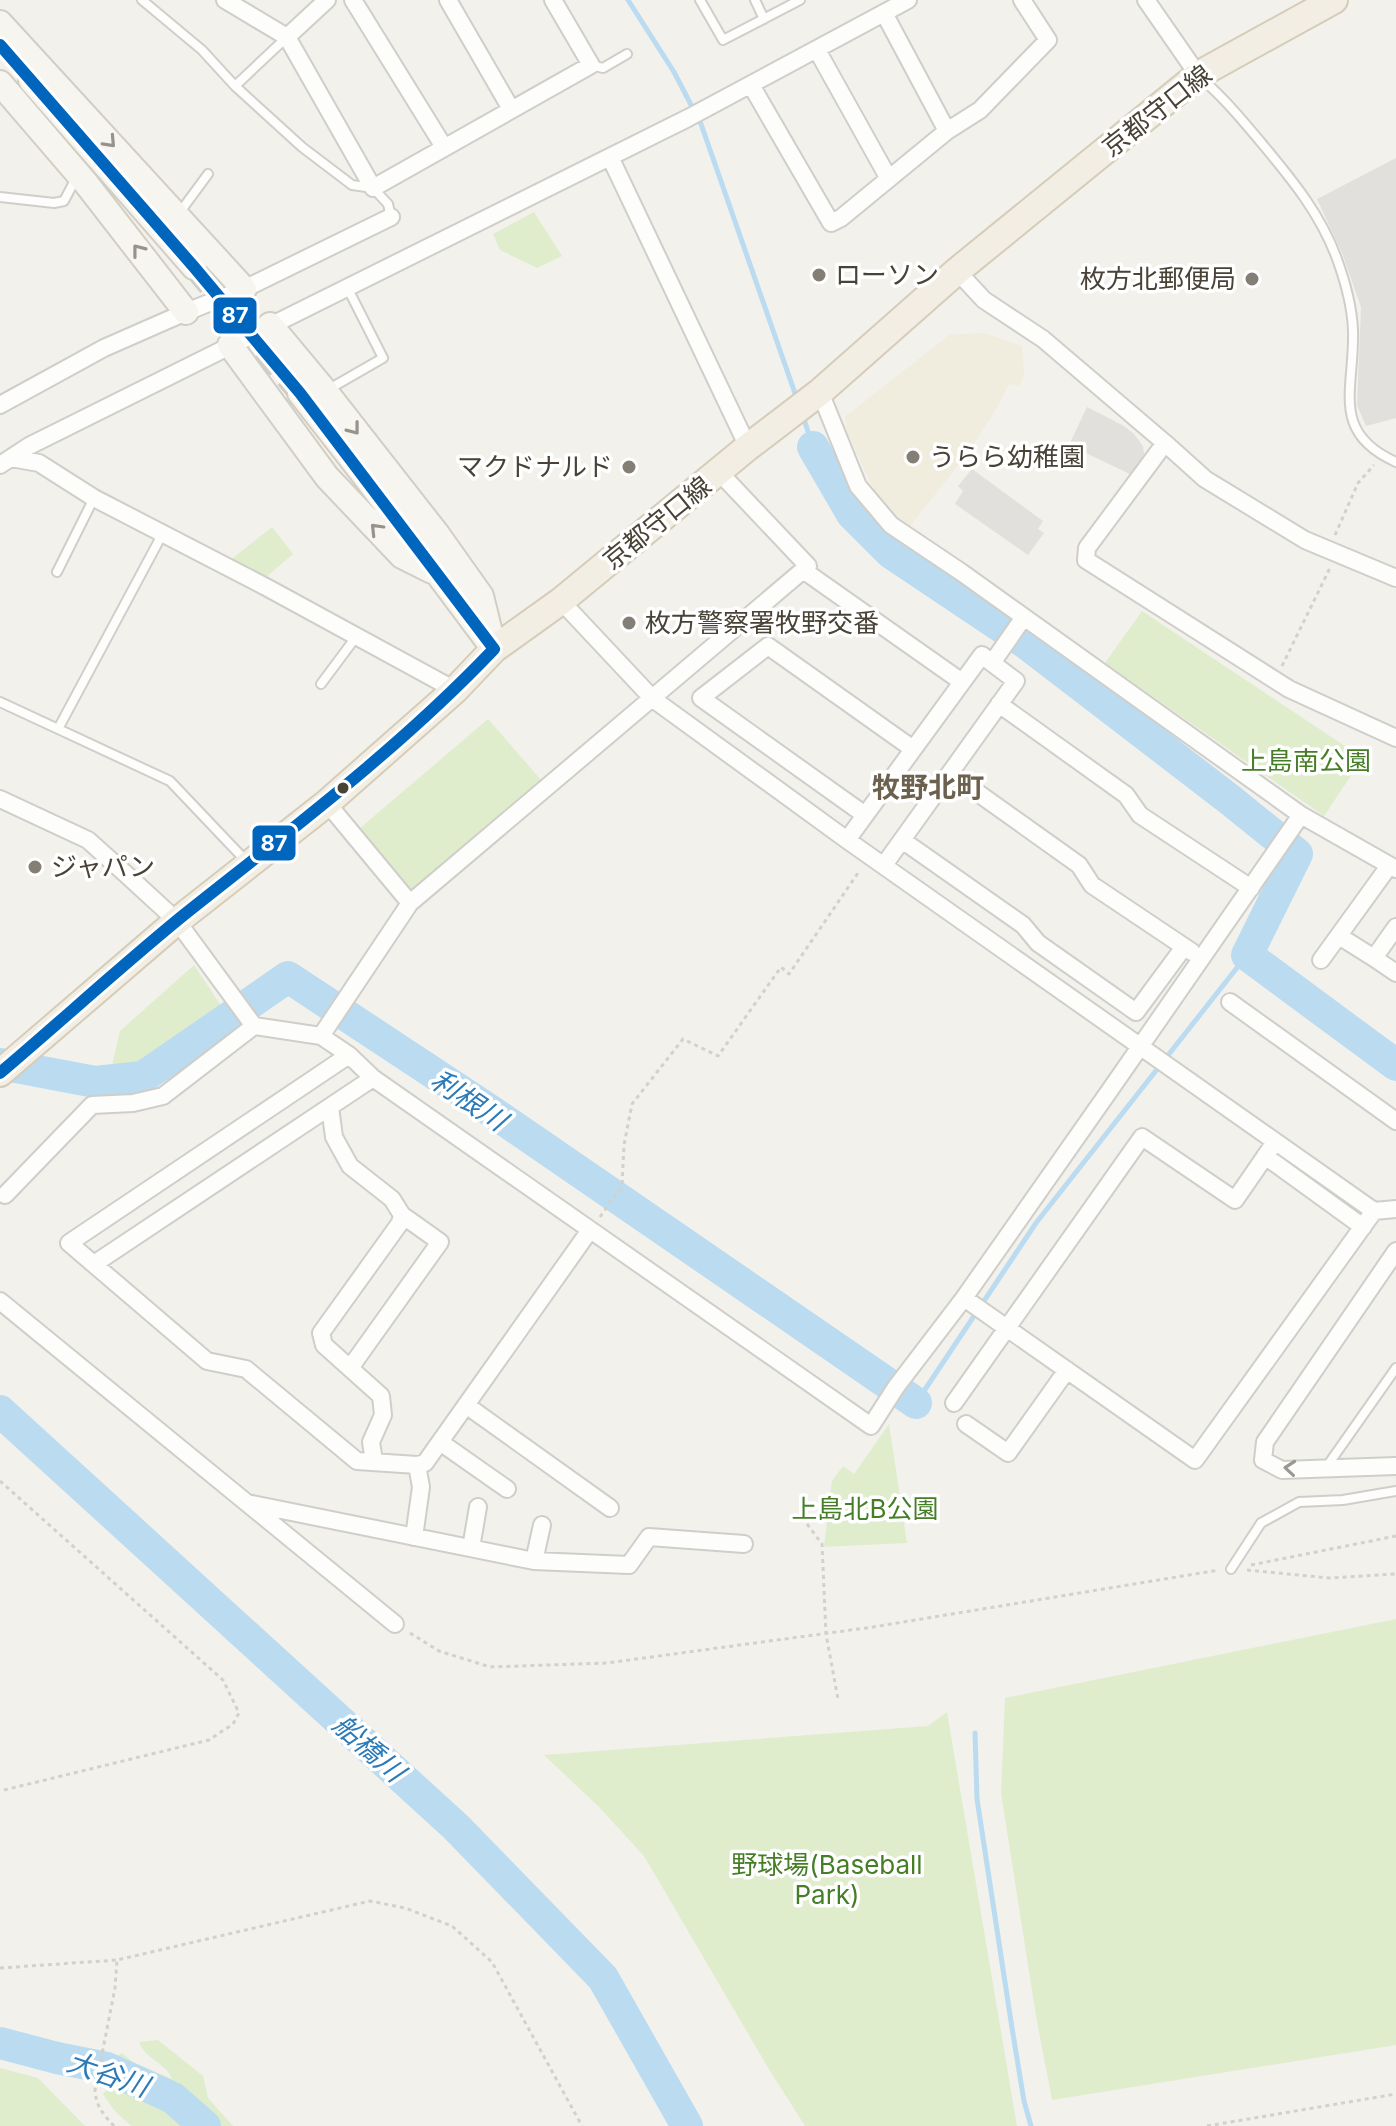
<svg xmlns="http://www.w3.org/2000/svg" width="1396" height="2126" viewBox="0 0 1396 2126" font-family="Inter,'Noto Sans JP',sans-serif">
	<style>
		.education { fill: #f0ecde }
		.green { fill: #dfedcc }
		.parking { fill: #e1e0dc }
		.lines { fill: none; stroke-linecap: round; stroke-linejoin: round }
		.stream { stroke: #bbdbf1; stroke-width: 5 }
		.river { stroke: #bbdbf1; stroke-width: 32 }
		.secondary-tunnel { stroke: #d0cec8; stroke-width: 24; stroke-dasharray: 24 12; stroke-linecap: butt }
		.lane-casing { stroke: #d0cec9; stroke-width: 12 }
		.street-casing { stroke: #d0cec9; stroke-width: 20 }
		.secondary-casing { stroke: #d2cec3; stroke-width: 28 }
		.primary-casing { stroke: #d5cdb9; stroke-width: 30 }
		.path { stroke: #d2d1ca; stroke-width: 3; stroke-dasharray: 4 4; stroke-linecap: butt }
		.lane { stroke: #fdfdfc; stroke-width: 8 }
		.street { stroke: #fdfdfc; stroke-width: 16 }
		.secondary { stroke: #f7f5ef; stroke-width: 24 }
		.primary { stroke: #f2eee4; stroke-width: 26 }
		.bus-1-casing { stroke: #fff; stroke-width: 18 }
		.bus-1 { stroke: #0065bd; stroke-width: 12 }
		.oneway { stroke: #97938a }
		.oneway2 { stroke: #9a9690 }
		.poi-dot { fill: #847f76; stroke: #fff; stroke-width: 3 }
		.bus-dot { fill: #494237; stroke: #fff; stroke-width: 3 }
		.labels { text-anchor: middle; stroke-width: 7; stroke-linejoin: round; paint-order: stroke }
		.street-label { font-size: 26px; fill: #494237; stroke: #fff }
		.poi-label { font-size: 26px; fill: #494237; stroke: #fff; text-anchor: start }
		.park-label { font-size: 26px; fill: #467e27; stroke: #fff }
		.neighbourhood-label { font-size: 28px; font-weight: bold; fill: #6c614e; stroke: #fff }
		.water-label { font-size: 28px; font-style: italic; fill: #2c7bb9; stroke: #fff }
		.line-badge { stroke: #fff; stroke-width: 3 }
		.badge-label { font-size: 22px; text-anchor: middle; font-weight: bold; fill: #fff }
	</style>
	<rect width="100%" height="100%" fill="#f2f1ec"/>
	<path class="education" d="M984,333L1022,346L1024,373L1020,386L1009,384L997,408L969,451L908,529L880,503L847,432L845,417L949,335Z"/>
	<path class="green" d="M534,212L562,256L537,268L500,250L493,234Z
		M272,527L293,554L265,578L229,561Z
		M1142,611L1363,758L1324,816L1105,663Z
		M488,719L542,781L411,893L359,829Z
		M194,965L224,1010L145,1067L111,1070L120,1031Z
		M889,1424L907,1543L824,1547L832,1481L843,1466L854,1474Z
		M1396,1619V2045L1052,2100L1036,2016L1001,1793L1005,1698Z
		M947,1712L1017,2126H805L770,2071L644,1856L599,1807L544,1755L928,1726Z
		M158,2040L203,2076L208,2098L233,2126H131L114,2110L103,2094L112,2084L116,2076L111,2065L114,2057L122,2053L133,2062L172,2079C166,2063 145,2059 139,2042Z
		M0,2068L38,2078L85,2126H0Z"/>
	<path class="parking" d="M1396,158V418L1366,426L1357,405L1361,307L1342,253L1317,199Z
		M1087,407L1124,426L1134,434L1143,446L1144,454L1132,475L1069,445Z
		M972,469L1043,521L1038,529L1044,533L1028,555L955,504L963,491L958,486Z"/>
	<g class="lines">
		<path class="stream" d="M628,0L674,72L701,124L797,399
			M803,416L813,447
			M916,1403L1036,1223L1247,955
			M975,1733L977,1799L1012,2028L1024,2101L1031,2126"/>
		<path class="river" d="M813,447L852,514L891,553L1027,644L1229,799L1297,854L1247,955L1396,1065
			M0,1064L95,1082L143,1077L288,977L491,1111L916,1403
			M0,1411L456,1827L603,1978L687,2126
			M0,2043L57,2058L107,2068L173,2098L205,2126"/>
		<path class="secondary-tunnel" d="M194,267L300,393"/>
		<g class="lane-casing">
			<path id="lane" d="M142,0L202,50L235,86L302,147L352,185L373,188L388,204L391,217
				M700,0L723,40L800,0
				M755,0L764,19
				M591,65L603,68L627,54
				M1202,79C1225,99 1244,122 1264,146C1293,181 1321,215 1337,259C1345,281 1352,306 1353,330C1355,388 1329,432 1396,462
				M235,86L287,37
				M0,197L54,203L64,201L76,178
				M180,212L208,174
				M329,389L383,358L347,287
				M57,572L94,498
				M321,684L356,637
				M0,702L170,781L246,861
				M58,729L163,533
				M1325,1469L1396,1368
				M1231,1569L1261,1523L1299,1502L1343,1500L1396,1491"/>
		</g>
		<g class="street-casing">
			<path id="street" d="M225,0L287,37L373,188L591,65L553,0
				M353,0L444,147
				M448,0L511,109
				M1146,0L1198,75
				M884,13L947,131
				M287,37L327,0
				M817,50L889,179
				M751,85L831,223L841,218L947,131L980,110L1048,40L1022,0
				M610,157L748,447
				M957,271L984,300L1043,339L1165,443
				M820,392L858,486L891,525L961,572L1301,815L1396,869
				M0,405L104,348L186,312L244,289L391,217
				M11,458L39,463L94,498L266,587L455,690
				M0,465L29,446L688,118L908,0
				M803,570L962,682
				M1396,578L1305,540L1205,479L1165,443L1087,548L1086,560L1289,689L1396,738
				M561,601L653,699L847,840L1374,1211L1396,1209
				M999,704L1126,795L1140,815L1251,888
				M950,773L1079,865L1092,885L1192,952
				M0,799L88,840L128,876L177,921L254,1026L321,1036L349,1055L373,1078L871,1426L896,1387L964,1298L1110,1090L1301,815
				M327,803L410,903
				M865,815L701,698L768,646L913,749
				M847,840L982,655L992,663L1024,617
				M902,840L1023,925L1038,943L1136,1012L1184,947
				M884,865L1016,681L992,663
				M1396,927L1374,958L1396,973
				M1339,936L1374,958
				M1321,960L1389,866
				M1230,1002L1396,1121
				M321,1036L410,903L808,566L719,472
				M349,1055L69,1243L207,1361L246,1369L357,1461L417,1465L425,1463L590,1230
				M330,1107L334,1137L350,1166L392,1199L402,1215L400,1223L321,1333L324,1345L381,1396L383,1415L371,1442L374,1461
				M1265,1156L1363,1227
				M5,1195L92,1105L133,1103L163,1096L254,1026
				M1396,1251L1265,1442L1263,1460L1282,1470L1396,1466
				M94,1264L373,1078
				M964,1298L1195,1460L1374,1211
				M0,1301L395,1624
				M350,1368L440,1242L402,1215
				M954,1403L1142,1137L1235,1200L1275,1142
				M466,1405L610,1508
				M966,1424L1008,1453L1067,1370
				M440,1442L507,1489
				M247,1503L534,1561L629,1565L649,1537L744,1544
				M414,1537L421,1487L417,1465
				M471,1548L478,1507
				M534,1561L542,1525"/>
		</g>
		<g class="secondary-casing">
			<path id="secondary" d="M0,23L244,289
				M31,80L194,267
				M0,83L85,182L186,312
				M270,325L325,391L437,534L481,596L494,649
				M230,345L327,477L402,556L432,571
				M300,393L367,479L488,641"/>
		</g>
		<g class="primary-casing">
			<path id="primary" d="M0,1073L177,921L327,803L455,690L494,649L561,601L748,447L820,392L957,271L1198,75L1334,0"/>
		</g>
		<path class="path" d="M1335,535L1358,483L1374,465
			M1282,666L1330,568
			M600,1217L622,1186L624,1145L632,1104L683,1039L718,1056L781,967L789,974L860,870
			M0,1481L223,1680L239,1713L233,1724L209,1740L0,1791
			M807,1524L822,1544L826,1634L838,1699
			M1251,1565L1396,1536
			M1247,1570L1329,1578L1396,1574
			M410,1633L439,1651L490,1667L607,1663L873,1627L1219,1570
			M0,1968L117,1960
			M114,2126C103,2114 96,2106 95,2090L115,1988L117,1960L370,1901L405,1908L452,1926L492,1962L582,2126
			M1207,2126L1396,2094"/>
		<use href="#lane" class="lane"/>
		<use href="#street" class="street"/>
		<use href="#secondary" class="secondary"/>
		<use href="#primary" class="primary"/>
		<g class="bus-1-casing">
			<path id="bus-1" d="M0,45L194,267L300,393L494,649C399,749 288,832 180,918C119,968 60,1022 0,1073"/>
		</g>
		<use href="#bus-1" class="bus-1"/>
	</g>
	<defs><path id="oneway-chevron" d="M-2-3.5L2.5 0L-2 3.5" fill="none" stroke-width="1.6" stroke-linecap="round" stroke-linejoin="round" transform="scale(2)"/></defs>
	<g class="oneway">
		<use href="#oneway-chevron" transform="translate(110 142) rotate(47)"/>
		<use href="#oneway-chevron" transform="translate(138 250) rotate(-128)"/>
		<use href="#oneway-chevron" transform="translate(354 429) rotate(52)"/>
		<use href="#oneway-chevron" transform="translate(376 529) rotate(-134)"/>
	</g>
	<use class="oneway2" href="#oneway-chevron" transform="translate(1290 1468) rotate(-175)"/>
	<g class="poi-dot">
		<circle cx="819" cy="275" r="8"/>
		<circle cx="1252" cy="279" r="8"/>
		<circle cx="913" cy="457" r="8"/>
		<circle cx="629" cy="467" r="8"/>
		<circle cx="629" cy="623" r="8"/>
		<circle cx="35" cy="867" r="8"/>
	</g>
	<circle class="bus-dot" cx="343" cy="788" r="7"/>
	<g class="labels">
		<g class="street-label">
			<text transform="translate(1157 111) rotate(-38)" y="9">京都守口線</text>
			<text transform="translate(657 523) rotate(-39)" y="9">京都守口線</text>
		</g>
		<g class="poi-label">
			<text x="835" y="284">ローソン</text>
			<text x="1236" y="288" text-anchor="end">枚方北郵便局</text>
			<text x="929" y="466">うらら幼稚園</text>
			<text x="613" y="476" text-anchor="end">マクドナルド</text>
			<text x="645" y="632">枚方警察署牧野交番</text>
			<text x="51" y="876">ジャパン</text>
		</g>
		<g class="park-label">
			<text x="1306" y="770">上島南公園</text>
			<text x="865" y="1518">上島北B公園</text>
			<text x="827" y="1874">野球場(Baseball<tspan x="827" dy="30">Park)</tspan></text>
		</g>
		<g class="neighbourhood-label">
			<text x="928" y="797">牧野北町</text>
		</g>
		<g class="water-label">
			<text transform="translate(469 1100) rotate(34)" y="10">利根川</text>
			<text transform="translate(369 1748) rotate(42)" y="10">船橋川</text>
			<text transform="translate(108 2074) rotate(19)" y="10">大谷川</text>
		</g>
	</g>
	<g class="line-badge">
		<rect x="212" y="296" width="46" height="39" rx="8" fill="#0065bd"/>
		<rect x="251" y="824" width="46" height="38" rx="8" fill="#0065bd"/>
	</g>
	<g class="badge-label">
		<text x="235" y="323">87</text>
		<text x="274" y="851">87</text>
	</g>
</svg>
